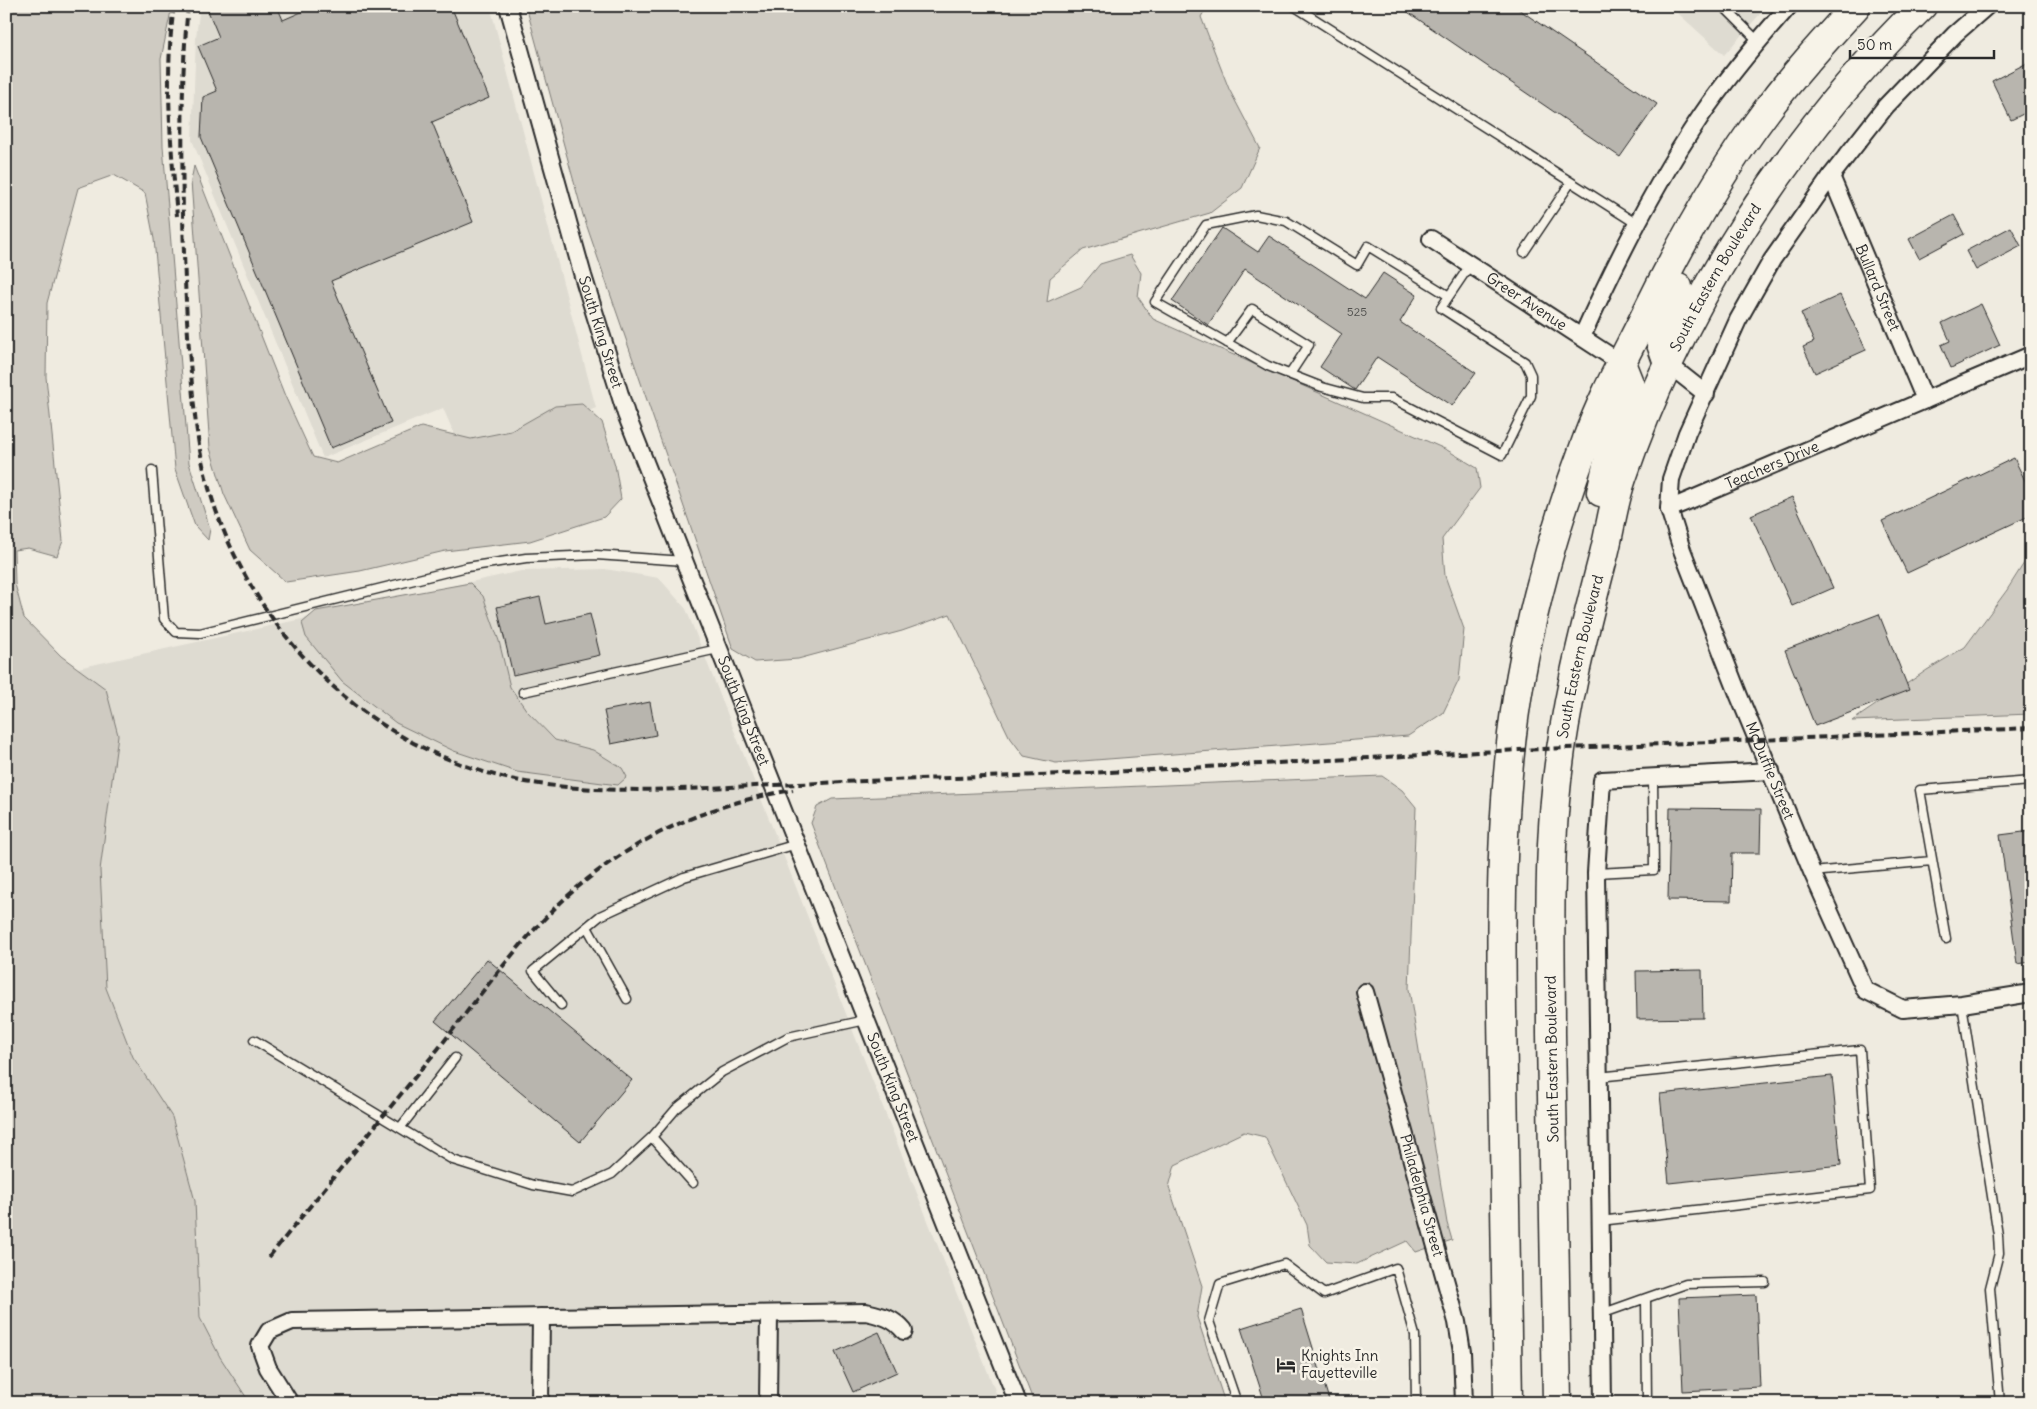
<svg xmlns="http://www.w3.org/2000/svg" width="2037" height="1409" viewBox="0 0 2037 1409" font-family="Delius,sans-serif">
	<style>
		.built { fill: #dedbd1 }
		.green { fill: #cfcbc2; stroke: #7d7b76 }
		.building { fill: #b8b5ae; stroke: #2b2b2b }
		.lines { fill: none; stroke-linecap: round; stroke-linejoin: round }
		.service-casing { stroke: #2b2b2b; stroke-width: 11 }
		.minor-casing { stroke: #2b2b2b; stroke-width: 20 }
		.trunk-casing { stroke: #2b2b2b; stroke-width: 31 }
		.service { stroke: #f7f3e8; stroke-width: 8 }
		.minor { stroke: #f7f3e8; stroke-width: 16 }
		.trunk { stroke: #f7f3e8; stroke-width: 28 }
		.rail { stroke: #2b2b2b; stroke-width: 4; stroke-dasharray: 8 4; stroke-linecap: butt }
		.labels { text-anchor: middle; stroke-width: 5; stroke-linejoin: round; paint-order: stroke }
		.number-label { font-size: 12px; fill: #4e4e4c }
		.street-label { font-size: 15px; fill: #2b2b2b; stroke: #f7f3e8 }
		.poi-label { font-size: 15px; fill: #2b2b2b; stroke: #f7f3e8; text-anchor: start }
	</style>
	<rect width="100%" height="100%" fill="#efebe0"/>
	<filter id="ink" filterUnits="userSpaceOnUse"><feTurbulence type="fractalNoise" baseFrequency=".02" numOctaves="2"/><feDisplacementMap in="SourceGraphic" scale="10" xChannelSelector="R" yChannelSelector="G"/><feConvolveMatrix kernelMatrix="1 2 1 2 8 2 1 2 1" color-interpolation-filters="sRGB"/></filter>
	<g filter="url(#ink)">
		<path class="built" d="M200,6H490L596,408L466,461L443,408L323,458L192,140L196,37Z
			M1670,6H1767L1724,55Z
			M605,569L659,578L686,609L1000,1403H71L78,668L521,571Z"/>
		<path class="green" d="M6,6H172L161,59L163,146L189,463L210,529L208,540L195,526L175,469L154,239L145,193L114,175L78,188L47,303L46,377L63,541L57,556L28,548L14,550L15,584L24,618L61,656L106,689L118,735L100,870L106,988L133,1057L172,1117L195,1201L200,1318L220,1357L250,1403H6Z
			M526,6H1207L1201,17L1229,89L1260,148L1242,188L1210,213L1083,250L1050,278L1047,302L1081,287L1100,264L1130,255L1141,273L1138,297L1153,319L1447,450L1477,468L1480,488L1442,539L1445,576L1464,629L1459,680L1443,713L1408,736L1056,763L1024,756L1009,736L950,614L902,631L798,659L755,662L733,649L583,215Z
			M194,166L285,396L313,457L337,463L421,427L471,439L511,431L555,406L582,404L602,422L615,465L621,499L604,517L530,541L445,551L360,571L286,582L250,550L224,494L210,448L191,181Z
			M2031,552V714L1852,721L1927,670L1965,647L2007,590Z
			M470,583L483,596L499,641L510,687L527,711L555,740L593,750L622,768L627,777L618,785L517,772L454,751L396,723L342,681L306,637L302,623L316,611Z
			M1382,776L1402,790L1416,807L1409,989L1447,1223L1452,1240L1416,1252L1407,1241L1357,1264L1326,1262L1310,1245L1307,1225L1265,1137L1244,1132L1175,1165L1169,1187L1202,1286L1197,1317L1225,1403H1034L811,823L817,807L832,799Z"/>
		<path class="building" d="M206,6H277L283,20L315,6H377L380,14L398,6H451L489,98L432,122L473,222L331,281L391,423L331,448L201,137L203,97L217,91L198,46L219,37Z
			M1399,6H1514L1657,104L1620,157Z
			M2031,61V110L2011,120L1992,81Z
			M1954,215L1964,234L1919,258L1909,239Z
			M2011,227L2021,246L1976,270L1966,251Z
			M1222,228L1258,252L1269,236L1365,299L1383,273L1417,295L1400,322L1476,373L1452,406L1377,357L1355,390L1320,367L1342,334L1245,269L1208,325L1172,301Z
			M1840,295L1866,350L1815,373L1803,347L1814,342L1801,313Z
			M1981,304L2000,345L1951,368L1941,345L1950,341L1942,323Z
			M2014,458L2031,493V515L1907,573L1882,521Z
			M1792,497L1833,588L1792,606L1751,515Z
			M540,597L546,624L590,614L600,655L513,675L497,607Z
			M1879,614L1909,690L1815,726L1785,650Z
			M650,702L656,735L611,744L604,711Z
			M1670,808L1761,809L1760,853H1732L1731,901L1668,900Z
			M2031,831V962L2017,964L2000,835Z
			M487,959L632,1080L580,1142L435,1021Z
			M1702,970L1703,1018L1637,1019L1636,971Z
			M1832,1076L1841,1165L1669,1183L1660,1094Z
			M1756,1295L1760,1387L1683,1391L1679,1298Z
			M1301,1309L1330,1403H1265L1241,1328Z
			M879,1332L897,1372L853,1392L835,1352Z"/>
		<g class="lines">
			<g class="service-casing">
				<path id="service" d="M1294,6L1637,224
					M1723,6L1758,41
					M1524,252L1571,182
					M1449,296L1368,246L1357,265L1286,221L1256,215L1206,225L1155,302L1268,366L1322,387L1363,398H1392L1502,455L1531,396V375L1525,362L1441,308L1470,265
					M1227,343L1252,309L1309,345L1290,374
					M152,470L164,619L176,632L200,633L467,567L526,558L596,555L685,561
					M523,692L718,649
					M1812,872L1932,861
					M1596,873L1654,870L1653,778
					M587,927L627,999
					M1946,939L1920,790L2031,781
					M1962,1004L1998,1235L1999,1253L1990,1288L2000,1403
					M561,1005L533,971L600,916L684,877L797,844
					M254,1040L453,1160L533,1185L572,1192L612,1174L652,1137L676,1109L722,1072L788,1037L866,1020
					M1598,1077L1860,1050L1870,1190L1600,1221
					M400,1128L455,1058
					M652,1137L693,1183
					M1646,1298L1686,1284L1765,1282
					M1601,1314L1646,1298L1647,1403
					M1237,1403L1209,1321L1220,1284L1284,1264L1324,1294L1396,1268L1415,1335L1416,1403"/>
			</g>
			<g class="minor-casing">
				<g id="minor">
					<path id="s1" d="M508,6L583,276L626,414L1018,1403"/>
					<path id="s2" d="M1987,6L1955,34L1886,106L1831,176L1772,260L1738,320L1687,433L1671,479L1669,509L1682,550L1739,696L1812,872L1865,990L1903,1009L1962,1004L2031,993"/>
					<path id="s3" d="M1831,176L1925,400"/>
					<path id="s4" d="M1431,239L1621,363"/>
					<path d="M1582,337C1616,261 1654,186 1701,116C1727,78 1758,41 1789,6"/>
					<path d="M1668,364L1706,394"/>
					<path id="s5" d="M1669,509L2031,355"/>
					<path id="s6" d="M1365,992L1457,1322L1462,1352L1464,1403"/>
					<path d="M290,1403L268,1368L260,1346L269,1331L292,1321L866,1312C883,1316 893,1318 904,1331"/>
					<path d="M540,1403L541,1317"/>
					<path d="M768,1403L769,1314"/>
					<path d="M1603,1403L1596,873L1602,780L1771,771"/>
				</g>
			</g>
			<g class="trunk-casing">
				<g id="trunk">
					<path d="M1668,364L1661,344V327L1678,287"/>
					<path d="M1601,492L1611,449L1630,404L1631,388L1621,363"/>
					<path d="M1508,1403C1506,1293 1505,1184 1503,1074C1501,967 1499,860 1510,753C1520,650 1550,538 1586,442C1601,400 1623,360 1643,320C1678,248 1716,178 1764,114C1792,76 1824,41 1856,6"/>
					<path id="s7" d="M1557,1403C1555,1280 1553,1157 1551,1034C1551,958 1548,877 1555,801C1562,717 1582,639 1603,558C1610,532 1613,503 1622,478C1681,304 1791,134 1922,6"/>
				</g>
			</g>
			<use href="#service" class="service"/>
			<use href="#minor" class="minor"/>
			<use href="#trunk" class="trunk"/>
			<path class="rail" d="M174,6C164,76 171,146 177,216
				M188,6C181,77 182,144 183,215C184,264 186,313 190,362C193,395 195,428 202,460C222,556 278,644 355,705C405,744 470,774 533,783C598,793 664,790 730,787C803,784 877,780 951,778C1102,774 1253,764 1405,756C1523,749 1642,745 1761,740C1851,736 1941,732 2031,728
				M269,1257C325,1188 381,1118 438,1049C475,1002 511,952 554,909C618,845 703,804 793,790"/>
		</g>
	</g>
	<defs>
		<g id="hotel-bare" transform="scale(1.5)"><path d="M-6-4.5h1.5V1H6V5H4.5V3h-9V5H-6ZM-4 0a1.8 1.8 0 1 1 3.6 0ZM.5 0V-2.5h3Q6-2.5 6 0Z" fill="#2b2b2b" stroke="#f7f3e8" stroke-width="2.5" paint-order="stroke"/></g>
	</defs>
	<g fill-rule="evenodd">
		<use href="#hotel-bare" x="1286" y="1365"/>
	</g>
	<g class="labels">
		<g class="number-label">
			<text x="1357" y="316">525</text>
		</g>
		<g class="street-label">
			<text dy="5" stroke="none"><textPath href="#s7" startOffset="1154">South Eastern Boulevard</textPath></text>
			<text dy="5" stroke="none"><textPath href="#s3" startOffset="121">Bullard Street</textPath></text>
			<text dy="5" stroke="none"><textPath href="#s4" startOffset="114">Greer Avenue</textPath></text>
			<text dy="5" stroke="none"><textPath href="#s1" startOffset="339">South King Street</textPath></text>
			<text dy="5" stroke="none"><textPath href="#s5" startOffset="112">Teachers Drive</textPath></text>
			<text dy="5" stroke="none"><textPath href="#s7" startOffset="749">South Eastern Boulevard</textPath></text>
			<text dy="5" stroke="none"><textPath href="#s1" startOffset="744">South King Street</textPath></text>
			<text dy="5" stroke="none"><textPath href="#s2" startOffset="886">McDuffie Street</textPath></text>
			<text transform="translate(1552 1059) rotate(-91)" y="5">South Eastern Boulevard</text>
			<text dy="5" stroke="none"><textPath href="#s1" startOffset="1149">South King Street</textPath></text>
			<text dy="5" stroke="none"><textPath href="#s6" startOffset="211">Philadelphia Street</textPath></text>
		</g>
		<g class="poi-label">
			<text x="1301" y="1361">Knights Inn<tspan x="1301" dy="17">Fayetteville</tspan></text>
		</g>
	</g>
	<rect width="2037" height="1409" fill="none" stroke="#f7f3e8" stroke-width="25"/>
	<rect x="12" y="12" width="2012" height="1384" fill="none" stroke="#2b2b2b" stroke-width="2" filter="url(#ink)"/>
	<path d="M1850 50v8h144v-8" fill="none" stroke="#2b2b2b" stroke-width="2.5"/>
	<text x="1857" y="50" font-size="15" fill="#2b2b2b" stroke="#f7f3e8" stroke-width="4" paint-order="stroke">50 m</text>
</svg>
